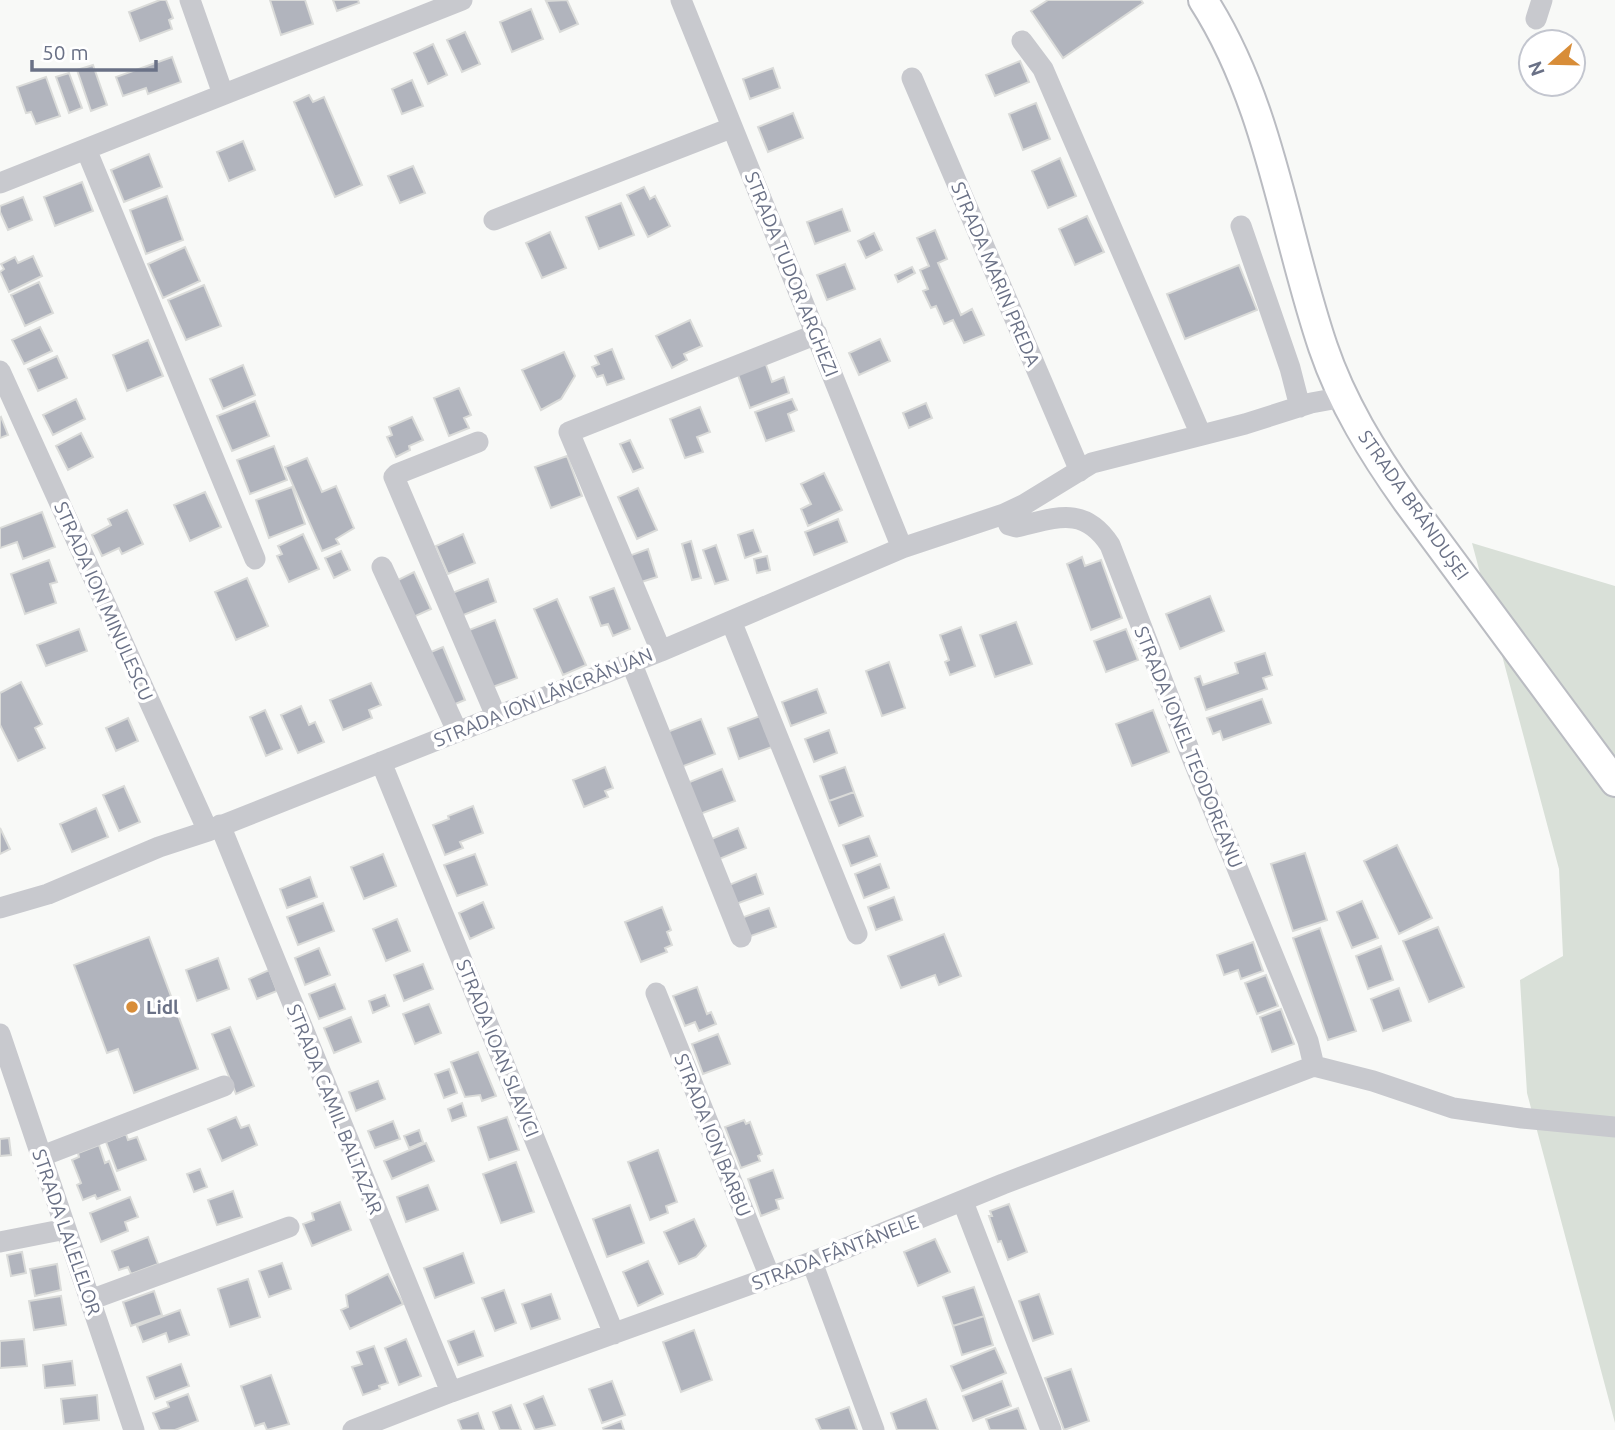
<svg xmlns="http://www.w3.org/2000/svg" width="1615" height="1430" viewBox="0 0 1615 1430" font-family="Ubuntu,sans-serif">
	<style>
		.green { fill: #d9e0d8 }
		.building { fill: #b1b4bd; stroke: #dadbd9; stroke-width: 2 }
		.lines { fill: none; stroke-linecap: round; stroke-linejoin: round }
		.secondary-casing { stroke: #babcc2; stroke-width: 32 }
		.minor { stroke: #c8c9ce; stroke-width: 21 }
		.secondary { stroke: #fff; stroke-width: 28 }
		.poi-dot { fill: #d88d38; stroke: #fff; stroke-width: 2.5 }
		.labels { text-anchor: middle; stroke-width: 7; stroke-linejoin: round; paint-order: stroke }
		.street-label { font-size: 19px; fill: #6a7186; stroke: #fff }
		.poi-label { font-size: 19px; font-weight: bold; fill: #6a7186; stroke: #fff; text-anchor: start }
	</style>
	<rect width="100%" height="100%" fill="#f8f9f7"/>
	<path class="green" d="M1472,543L1615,586V1423L1527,1093L1520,980L1563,956L1559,869Z"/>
	<path class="building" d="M160,0H166L173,18L169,20L172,29L140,41L129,12Z
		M270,0H305L313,24L281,35Z
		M333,0H358L359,3L337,11Z
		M567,0L578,24L560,32L546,1Z
		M1048,0H1141L1143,3L1063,58L1031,11Z
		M531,9L543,39L512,52L500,22Z
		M465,32L480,64L462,72L447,40Z
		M433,44L447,75L428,84L414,53Z
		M172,57L181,82L148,94L146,88L123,96L116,77Z
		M1020,61L1029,82L995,96L986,75Z
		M93,65L107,105L91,111L77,70Z
		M773,68L780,88L750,99L743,79Z
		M69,73L82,108L69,113L56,77Z
		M46,77L60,116L36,124L31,112L26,113L17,87Z
		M412,80L423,106L402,114L392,89Z
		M309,95L313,102L324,97L362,185L335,197L294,102Z
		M1036,103L1050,139L1023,150L1009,114Z
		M793,113L803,138L768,152L758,127Z
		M243,141L255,170L229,181L217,152Z
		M149,154L162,187L124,202L111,170Z
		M1060,158L1076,196L1048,208L1032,171Z
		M413,166L425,193L400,203L388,176Z
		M82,182L93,211L55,226L44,197Z
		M644,187L650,199L655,196L670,226L648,237L627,195Z
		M167,196L183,240L146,254L130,210Z
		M23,197L32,220L8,230L0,212V206Z
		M621,203L634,235L599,249L586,217Z
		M842,209L850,231L815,244L807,222Z
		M1087,216L1104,252L1075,265L1059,229Z
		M935,230L947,259L938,263L961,315L972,309L984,335L964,343L953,320L944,324L936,306L931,308L923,291L928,289L920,270L929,266L917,238Z
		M550,232L566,268L542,278L526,243Z
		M874,233L882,250L866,258L858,241Z
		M185,247L200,281L163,298L148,264Z
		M33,256L42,276L9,292L0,272L4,269L1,264L15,257L18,263Z
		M845,264L855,289L827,300L817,275Z
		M1239,265L1257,310L1185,339L1167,294Z
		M912,267L915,273L898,282L895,275Z
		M39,282L53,313L25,326L11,295Z
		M204,285L221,326L186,340L168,300Z
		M690,320L702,346L684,354L687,360L672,368L656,336Z
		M40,327L52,351L24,364L12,340Z
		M880,339L890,361L859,375L849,353Z
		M148,340L163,376L127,391L113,355Z
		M612,349L624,379L607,385L603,375L597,377L592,367L599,364L595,356Z
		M564,352L575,376L561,399L541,410L522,370Z
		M57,356L67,378L38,391L28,369Z
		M765,362L772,382L784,377L789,393L750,408L737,372Z
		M243,365L255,395L223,409L210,379Z
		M459,388L471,415L464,418L469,428L449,436L434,398Z
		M76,399L85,419L53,435L43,415Z
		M792,399L797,410L788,414L794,431L766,441L755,412Z
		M255,401L269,436L232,451L217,416Z
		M926,403L932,418L909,428L903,413Z
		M700,407L710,432L697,437L703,452L685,458L670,419Z
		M1,417L8,435L0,438V418Z
		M412,417L423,440L409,446L410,450L396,457L387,437L392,435L389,427Z
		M81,433L93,457L68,470L56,446Z
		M630,440L643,468L633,472L620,444Z
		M274,446L287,480L250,494L237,460Z
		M567,456L582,496L551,508L535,467Z
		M307,458L322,492L336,486L354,528L336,539L339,544L322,551L285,467Z
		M824,473L842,510L808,526L801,509L811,504L801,484Z
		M292,487L305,524L269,538L256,500Z
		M638,488L657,530L637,539L618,497Z
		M205,492L221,527L190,541L174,505Z
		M127,510L143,544L122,554L119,548L102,556L92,535L111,525L108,519Z
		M42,512L55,547L23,559L17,542L0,548V528Z
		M838,519L847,542L814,555L805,532Z
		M753,530L761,552L745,558L738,535Z
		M303,534L319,569L289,582L277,556L282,554L278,546Z
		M463,534L475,563L448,574L436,546Z
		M691,541L701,578L692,580L682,544Z
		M716,545L728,580L715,584L703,550Z
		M648,549L657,577L635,584L626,557Z
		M341,551L350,570L334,578L325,558Z
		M767,556L770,570L757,573L754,559Z
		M1082,557L1085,566L1101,560L1122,618L1091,630L1067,564Z
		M49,560L57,582L50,584L56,603L25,614L11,574Z
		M414,572L431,609L409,619L392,583Z
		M247,578L268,626L236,640L215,592Z
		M488,579L496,602L461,616L452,593Z
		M614,588L630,629L613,636L608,624L601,626L590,597Z
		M1210,596L1224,631L1180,649L1166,614Z
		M557,599L586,665L563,675L534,609Z
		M495,620L517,678L490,688L469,630Z
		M1016,622L1032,664L995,677L980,635Z
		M961,627L975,666L950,675L945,662L949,660L940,635Z
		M79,629L87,651L46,666L37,645Z
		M1126,629L1138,660L1106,672L1094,641Z
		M443,647L465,700L448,707L426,654Z
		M1265,653L1272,675L1263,678L1267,689L1206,710L1195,678L1200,676L1203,685L1238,673L1235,663Z
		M889,662L905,708L882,716L866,671Z
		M21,682L42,724L35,728L45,748L18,761L0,725V693Z
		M371,683L381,705L369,710L372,718L343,730L330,700Z
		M817,689L826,713L791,726L782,702Z
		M1262,699L1271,723L1223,740L1220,731L1213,734L1207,718Z
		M301,706L309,725L315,722L324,742L298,753L281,715Z
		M265,710L282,749L266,756L250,717Z
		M1153,710L1169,752L1132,766L1116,724Z
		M760,716L772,747L739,759L728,728Z
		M128,718L138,741L116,751L106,728Z
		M701,719L715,754L681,767L667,732Z
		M829,730L837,753L814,762L805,739Z
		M605,767L613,788L605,791L608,797L584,807L573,780Z
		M845,767L854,792L829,801L820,776Z
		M722,769L735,801L700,814L687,783Z
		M124,786L140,822L119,831L103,795Z
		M854,792L863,816L839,826L829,801Z
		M473,806L483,833L460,842L463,848L445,855L433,825L449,819L448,816Z
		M96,808L108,837L72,852L60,824Z
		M0,828L10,849L0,854Z
		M738,828L746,848L717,860L709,840Z
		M869,836L877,856L851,866L843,845Z
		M1397,845L1432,918L1399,934L1364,861Z
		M1305,853L1327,920L1293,931L1271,864Z
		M383,854L396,886L364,899L351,867Z
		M475,854L487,885L457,896L444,865Z
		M880,864L889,888L864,898L855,874Z
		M756,874L763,894L736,904L729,885Z
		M310,877L317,897L287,908L280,889Z
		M894,897L902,920L876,930L868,907Z
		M1362,901L1378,938L1352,948L1337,912Z
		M483,902L494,928L470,939L459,913Z
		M323,903L334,931L298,945L287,917Z
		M662,907L671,930L667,932L672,945L665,948L667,952L641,962L625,922Z
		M769,908L776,927L748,937L741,918Z
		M397,919L410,951L386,961L373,929Z
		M1438,927L1464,987L1429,1002L1403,941Z
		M1320,928L1356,1031L1328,1040L1293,938Z
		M944,934L961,976L939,985L935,975L901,988L888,956Z
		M149,937L198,1069L134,1093L118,1049L107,1053L74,965Z
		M1253,942L1263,971L1241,979L1238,970L1224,975L1217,955Z
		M1381,946L1393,980L1368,989L1356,956Z
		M319,948L330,975L305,985L295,958Z
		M218,958L229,989L197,1001L186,970Z
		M423,964L433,989L404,1001L394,975Z
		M269,970L277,991L257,999L249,979Z
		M1266,975L1278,1006L1257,1014L1245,983Z
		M335,984L345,1009L319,1019L309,994Z
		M697,987L707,1014L711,1012L716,1024L699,1031L695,1022L685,1026L673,996Z
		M1399,988L1411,1021L1383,1031L1371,999Z
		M385,995L389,1006L373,1013L369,1001Z
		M429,1004L441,1033L415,1044L403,1014Z
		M1281,1009L1294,1044L1272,1052L1260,1017Z
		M351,1017L361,1042L334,1053L324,1028Z
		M230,1027L254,1086L236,1094L212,1034Z
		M718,1034L730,1064L703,1074L692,1044Z
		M478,1052L496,1096L482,1101L480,1095L465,1097L451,1062Z
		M449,1069L457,1093L444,1098L435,1074Z
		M378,1081L385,1099L356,1111L349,1092Z
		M462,1103L466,1116L452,1121L448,1109Z
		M236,1117L241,1128L249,1125L257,1145L222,1161L208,1129Z
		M507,1117L519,1150L489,1160L478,1127Z
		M744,1120L746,1124L750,1122L762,1154L758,1156L760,1161L741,1168L725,1127Z
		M393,1121L400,1139L375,1148L368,1131Z
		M419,1130L423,1142L409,1148L404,1136Z
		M126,1134L128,1140L137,1137L146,1160L117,1171L106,1142Z
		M9,1138L11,1155L0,1156V1139Z
		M426,1143L434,1161L392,1179L384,1161Z
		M99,1145L105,1163L109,1161L120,1190L97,1199L95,1195L83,1200L77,1185L81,1183L72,1160L79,1157L78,1153Z
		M658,1150L677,1202L666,1206L668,1213L650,1220L628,1162Z
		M516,1162L534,1212L501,1223L483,1174Z
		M200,1169L207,1187L194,1192L187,1174Z
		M773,1170L783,1198L776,1200L779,1209L761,1216L748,1179Z
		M428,1185L438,1210L406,1222L397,1197Z
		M233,1191L242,1217L217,1225L208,1200Z
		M130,1197L138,1217L125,1222L128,1231L101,1242L90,1213Z
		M340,1202L351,1230L312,1246L303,1224L314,1220L312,1213Z
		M1009,1204L1027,1252L1008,1260L1001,1241L998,1242L989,1216H992L990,1211Z
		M630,1205L644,1243L607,1257L593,1219Z
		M694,1219L706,1246L696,1257L679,1264L664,1232Z
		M148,1237L158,1264L131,1274L128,1267L119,1270L112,1251Z
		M935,1239L950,1272L918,1286L904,1252Z
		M22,1252L26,1273L11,1276L7,1255Z
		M463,1253L474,1283L435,1298L424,1268Z
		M648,1261L663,1294L638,1306L623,1272Z
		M282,1263L291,1289L269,1297L259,1271Z
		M57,1264L61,1290L35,1296L30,1269Z
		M388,1274L403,1304L350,1329L341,1310L348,1307L346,1295Z
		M248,1279L260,1317L230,1327L218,1289Z
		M974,1287L984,1316L953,1326L943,1297Z
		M504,1290L516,1323L495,1331L482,1298Z
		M154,1291L162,1315L131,1326L123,1302Z
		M551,1294L560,1319L531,1329L522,1304Z
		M1039,1294L1053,1334L1033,1341L1019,1301Z
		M61,1296L66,1325L34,1330L29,1301Z
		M180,1310L189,1335L169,1342L166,1333L143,1342L137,1326Z
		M984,1316L993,1345L962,1355L953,1326Z
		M694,1330L712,1380L681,1392L663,1342Z
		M474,1331L483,1356L458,1365L448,1341Z
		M24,1339L27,1366L0,1368V1341Z
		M406,1339L421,1376L399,1385L385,1348Z
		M374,1346L388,1383L379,1386L380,1389L363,1395L352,1367L362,1364L357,1352Z
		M995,1348L1006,1373L962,1391L951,1366Z
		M72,1361L75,1385L45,1388L43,1365Z
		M181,1364L189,1386L155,1399L147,1377Z
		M1071,1369L1089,1421L1064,1430L1045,1378Z
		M271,1375L289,1424L267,1430L264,1423L255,1426L241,1386Z
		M612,1381L625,1415L602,1423L589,1389Z
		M1002,1381L1011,1406L973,1421L963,1396Z
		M188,1394L198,1421L175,1430H160L153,1413L169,1407L167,1402Z
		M97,1395L99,1420L64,1424L61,1399Z
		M543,1396L555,1425L535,1430L524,1404Z
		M926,1399L938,1430H897L891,1413Z
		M511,1405L521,1430H500L493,1412Z
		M849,1407L857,1430H821L816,1419Z
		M1018,1408L1026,1430H990L986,1419Z
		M478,1413L484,1430H462L458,1420Z
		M621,1421L624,1430H604L603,1428Z"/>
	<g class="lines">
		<g class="secondary-casing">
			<path id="secondary" d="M1203,0C1270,104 1284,232 1323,347C1342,403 1373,453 1407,501L1615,782"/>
		</g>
		<path class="minor" d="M190,0L223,94
			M681,0L902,548
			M1536,19L1542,0
			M1022,41L1043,69L1201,435
			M912,78L1080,471
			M86,149L255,559
			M0,183L462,0
			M494,220L731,128
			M1241,226L1290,368L1300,407
			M0,371L208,831
			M478,442L397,474L394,477L496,716
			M1004,514L1009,525L1016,527C1056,518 1084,505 1110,545L1193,760L1308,1041L1314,1066
			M382,567L457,731
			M731,621L857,934
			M661,651L569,432L817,334
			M631,662L741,937
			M381,762L614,1334
			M220,825L451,1392
			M0,908L48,894L159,847L208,831L661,651L902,548L1004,514L1025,504L1092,463L1245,424L1311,403L1344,397
			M656,993L770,1277
			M0,1034L134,1430
			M1314,1066L1373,1081L1453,1108L1522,1118L1615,1127
			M42,1156L224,1086
			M963,1202L1051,1430
			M0,1242L66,1229
			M812,1262L874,1430
			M90,1300L289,1227
			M353,1430L451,1392L812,1262L1003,1184L1314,1066"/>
		<use href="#secondary" class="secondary"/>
	</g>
	<circle class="poi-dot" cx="132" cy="1007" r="7"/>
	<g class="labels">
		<g class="street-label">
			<text transform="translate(792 274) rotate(68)" y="7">STRADA TUDOR ARGHEZI</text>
			<text transform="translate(996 274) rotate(67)" y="7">STRADA MARIN PREDA</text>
			<text transform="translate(1414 505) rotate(55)" y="7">STRADA BRÂNDUȘEI</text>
			<text transform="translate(104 601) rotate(66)" y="7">STRADA ION MINULESCU</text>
			<text transform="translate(543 697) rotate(-22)" y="7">STRADA ION LĂNCRĂNJAN</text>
			<text transform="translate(1189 747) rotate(68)" y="7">STRADA IONEL TEODOREANU</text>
			<text transform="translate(498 1048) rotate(68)" y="7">STRADA IOAN SLAVICI</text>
			<text transform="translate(335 1109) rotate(68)" y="7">STRADA CAMIL BALTAZAR</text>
			<text transform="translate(713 1135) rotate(68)" y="7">STRADA ION BARBU</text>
			<text transform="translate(67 1232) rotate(71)" y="7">STRADA LALELELOR</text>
			<text transform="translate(835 1252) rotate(-21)" y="7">STRADA FÂNTÂNELE</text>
		</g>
		<g class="poi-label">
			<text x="146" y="1014">Lidl</text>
		</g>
	</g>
	<g transform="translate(1552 63) rotate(250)"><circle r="33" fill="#ffffff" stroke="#c3c6cf" stroke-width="2"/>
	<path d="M0-5L12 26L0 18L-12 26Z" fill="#d88d38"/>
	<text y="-10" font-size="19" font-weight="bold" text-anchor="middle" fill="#6a7186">N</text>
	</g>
	<path d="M32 60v10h124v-10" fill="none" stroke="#6a7186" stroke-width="3.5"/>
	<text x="42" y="60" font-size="21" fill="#6a7186" stroke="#ffffff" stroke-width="5" paint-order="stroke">50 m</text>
</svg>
